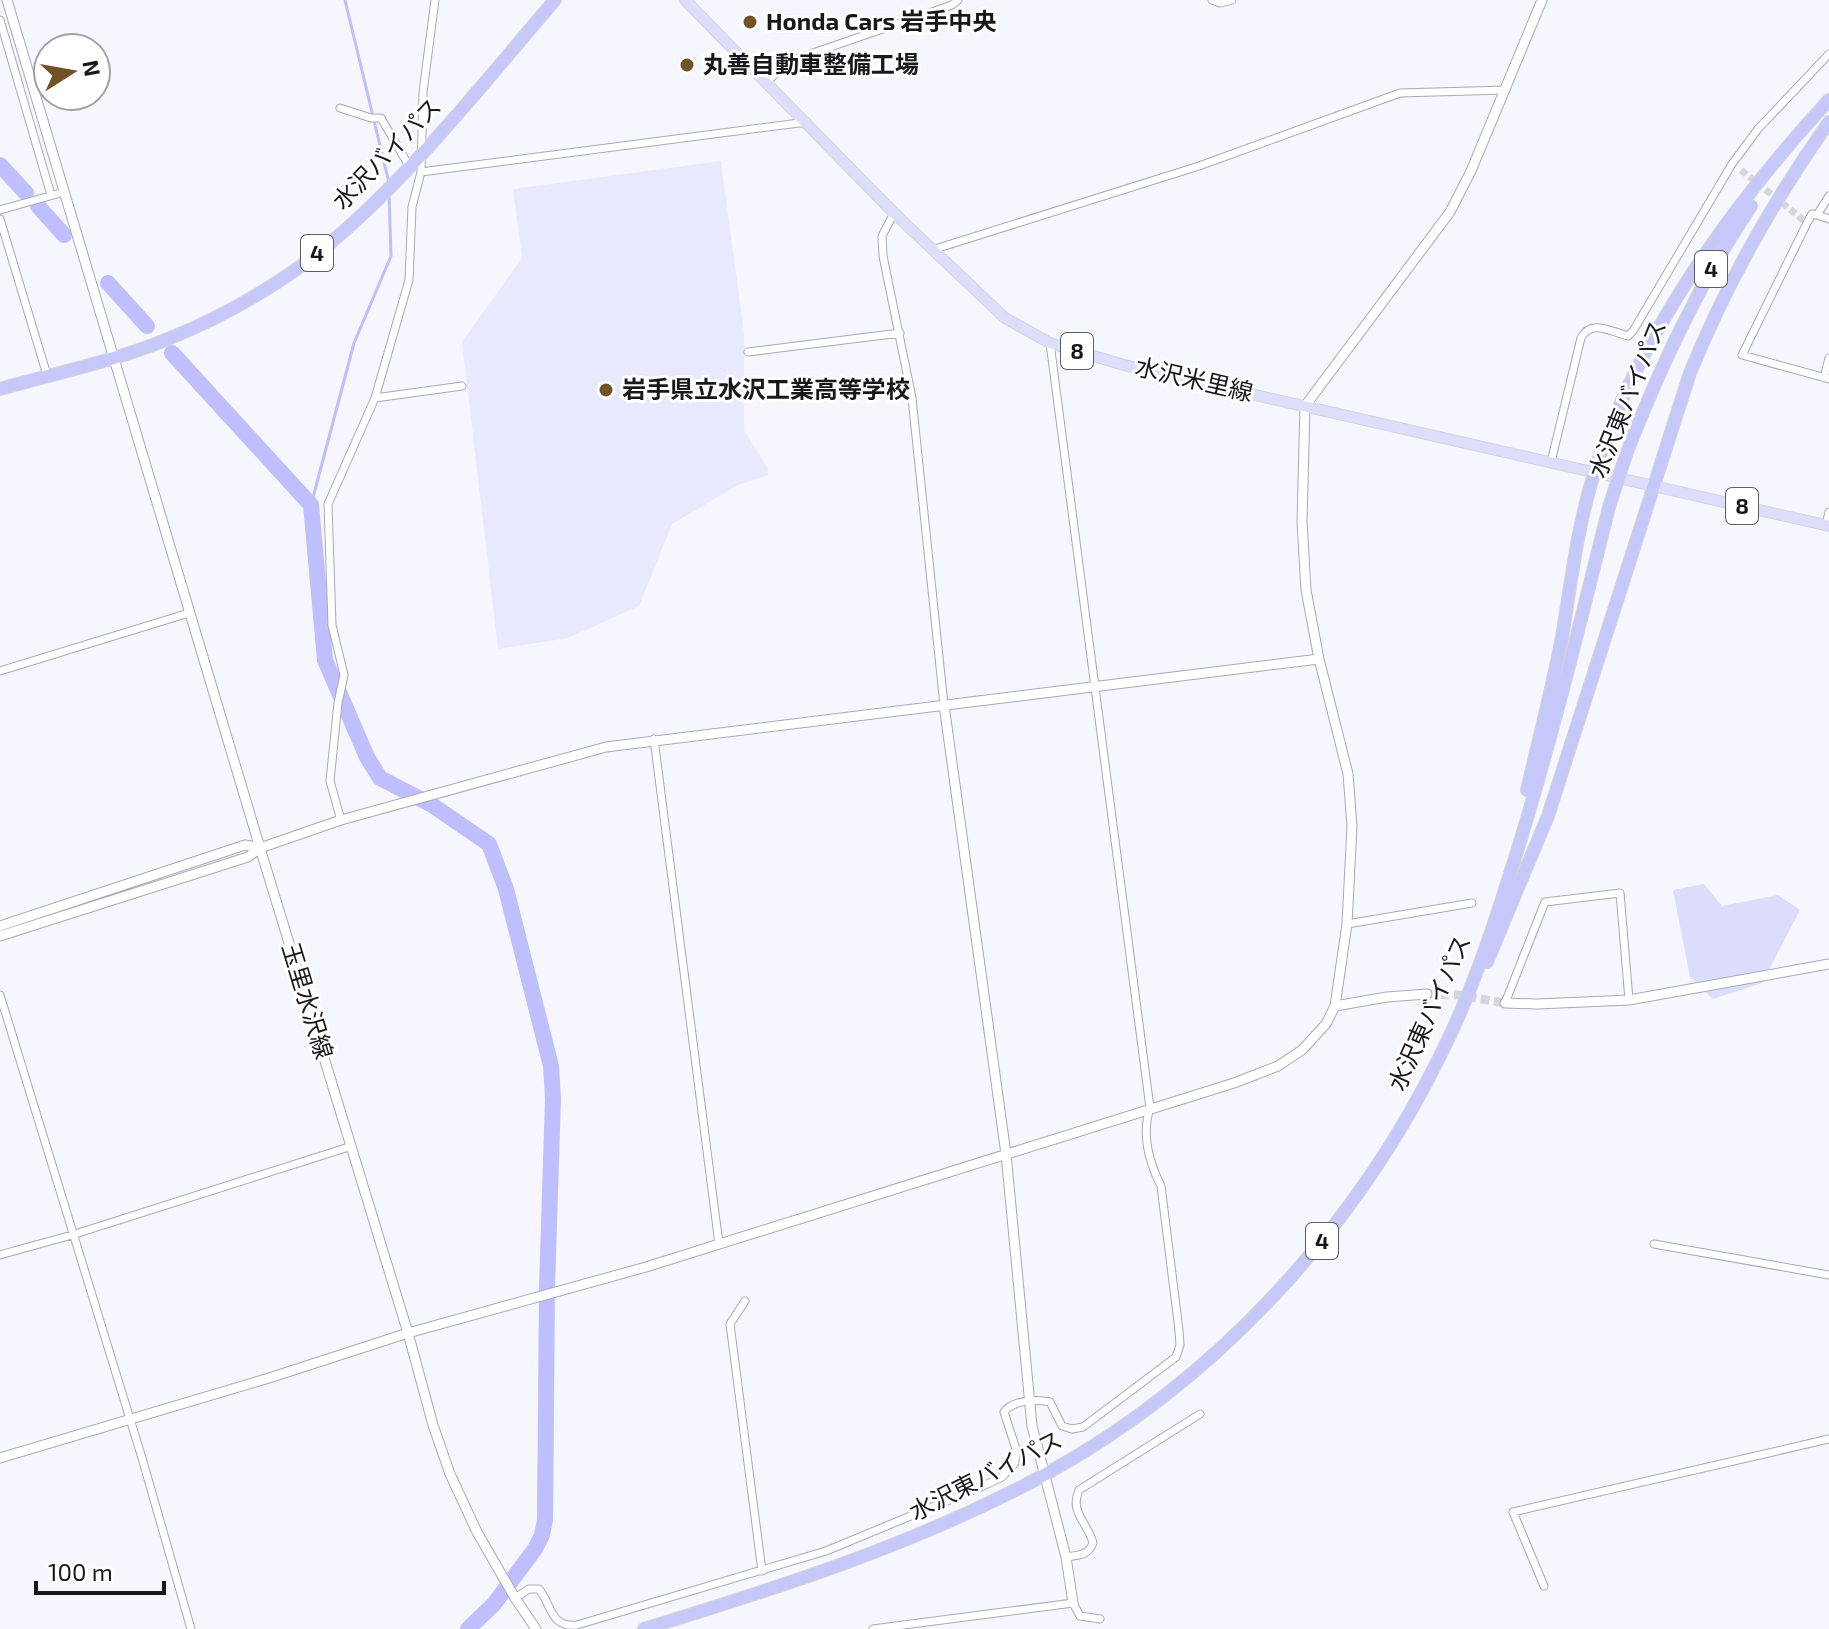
<svg xmlns="http://www.w3.org/2000/svg" width="1829" height="1629" viewBox="0 0 1829 1629" font-family="'Exo 2','Noto Sans JP',sans-serif">
	<style>
		.built { fill: #e8e9ff }
		.green { fill: #dcdcfd }
		.lines { fill: none; stroke-linecap: round; stroke-linejoin: round }
		.stream { stroke: #bfbfff; stroke-width: 3 }
		.river { stroke: #bfbfff; stroke-width: 16 }
		.street-tunnel { stroke: #d5d5dd; stroke-width: 7; stroke-dasharray: 7 3.5; stroke-linecap: butt }
		.secondary-tunnel { stroke: #d5d5dd; stroke-width: 9; stroke-dasharray: 9 4.5; stroke-linecap: butt }
		.street-casing { stroke: #a9a9b6; stroke-width: 9 }
		.secondary-casing { stroke: #a9a9b6; stroke-width: 11 }
		.primary-casing { stroke: #d5d5d6; stroke-width: 12 }
		.highway-casing { stroke: #d5d5d6; stroke-width: 14 }
		.street { stroke: #fff; stroke-width: 7 }
		.secondary { stroke: #fff; stroke-width: 9 }
		.primary { stroke: #dddefc; stroke-width: 10 }
		.highway { stroke: #c7c8fa; stroke-width: 12 }
		.highway-bridge-casing { stroke: #d5d5d6; stroke-width: 14; stroke-linecap: butt }
		.highway-bridge { stroke: #c7c8fa; stroke-width: 12 }
		.poi-dot { fill: #715327; stroke: #fff; stroke-width: 3 }
		.labels { text-anchor: middle; stroke-width: 6; stroke-linejoin: round; paint-order: stroke }
		.shield { fill: #fff; stroke: #5d5d60; stroke-width: 2 }
		.shield-label { font-size: 22px; font-weight: bold; fill: #17171c }
		.poi-label { font-size: 24px; font-weight: bold; fill: #17171c; stroke: #fff; text-anchor: start }
		.street-label { font-size: 24px; fill: #17171c; stroke: #fff }
	</style>
	<rect width="100%" height="100%" fill="#f6f6ff"/>
	<path class="built" d="M721,161L744,333V430L768,469V475L738,485L672,524L639,606L568,638L498,649L462,342L522,258L513,189Z"/>
	<path class="green" d="M1704,884L1722,906L1778,895L1800,910L1762,983L1713,999L1690,977L1673,890Z"/>
	<g class="lines">
		<path class="stream" d="M345,0L389,183
			M311,505L354,343L391,256L389,194"/>
		<path class="river" d="M0,165L26,193
			M38,206L64,235
			M108,283L147,326
			M172,353L311,505L325,660L367,757L380,778L432,805L489,844L506,889L551,1066L553,1099L547,1287L545,1520L542,1535L535,1549L494,1604L468,1629"/>
		<path class="street-tunnel" d="M1741,170L1807,223"/>
		<path class="secondary-tunnel" d="M1427,994L1458,995L1505,1003"/>
		<g class="street-casing">
			<path id="street" d="M1212,0L1220,3L1232,0
				M0,20L51,195
				M767,82L787,62L952,5L958,0
				M340,108L371,118H381L409,166
				M421,172L807,122
				M1829,196L1817,215L1812,214L1807,223L1742,355L1829,379
				M0,210L64,192
				M894,213L882,236L883,256L912,398L944,705
				M1817,215L1829,219
				M0,219L47,375
				M932,250L1199,166L1400,93L1506,90
				M748,352L900,333
				M1824,378L1829,358
				M375,398L462,386
				M1551,462L1581,338C1591,319 1610,331 1628,336L1633,331L1732,164L1758,129L1829,54
				M1826,525L1829,512
				M0,671L189,613
				M654,739L719,1244
				M341,820L330,781L338,703L344,675L332,625L328,504L375,398L409,280L412,207L421,172L423,92L435,0
				M1347,924L1472,903
				M0,995L142,1458L191,1629
				M1505,1003L1545,902L1620,893L1629,1000
				M1654,1244L1829,1275
				M0,1255L72,1235L352,1146
				M745,1301L730,1324L762,1571
				M1066,1557C1078,1555 1088,1556 1093,1543C1088,1523 1069,1512 1079,1490L1200,1414
				M1544,1586L1513,1512L1829,1439
				M515,1598L529,1589H539C552,1605 550,1628 577,1625L826,1551L983,1486L1002,1477L1015,1463L1016,1449L1004,1412C1013,1400 1036,1399 1050,1402L1062,1426L1072,1429L1083,1427L1176,1357L1180,1345L1179,1330L1161,1186C1149,1162 1141,1135 1150,1108L1050,343
				M873,1629L1073,1603L1080,1616L1100,1619"/>
		</g>
		<g class="secondary-casing">
			<path id="secondary" d="M7,0L260,848L408,1333L433,1425L450,1474L477,1532L515,1598L536,1629
				M944,705L1006,1154L1032,1426L1066,1557L1073,1603
				M0,926L245,845L260,848
				M0,936L248,857L260,848L341,820L606,747L1319,659
				M1505,1003L1537,1004L1629,1000L1829,964
				M1335,1006L1387,997L1427,994
				M0,1458L269,1378L408,1333L646,1267L1234,1083L1278,1066L1302,1050L1326,1024L1335,1006L1347,924L1352,826L1348,774L1319,659L1306,590L1302,522L1305,406L1450,212L1471,171L1542,0"/>
		</g>
		<g class="primary-casing">
			<path id="primary" d="M685,0L894,213L1005,318L1050,343L1124,365L1829,526"/>
		</g>
		<g class="highway-casing">
			<path id="highway" d="M0,389C56,373 115,361 168,339C230,314 293,277 343,232C421,163 487,79 555,0
				M1627,452C1661,365 1699,284 1751,206
				M1527,790C1539,739 1552,688 1562,637C1571,583 1577,529 1593,477C1635,339 1732,205 1829,100
				M1487,962L1548,816L1690,373C1727,282 1773,201 1829,122
				M644,1629C781,1587 919,1543 1046,1474C1215,1381 1355,1229 1440,1056C1476,985 1500,907 1523,832C1555,725 1582,616 1609,507"/>
		</g>
		<use href="#street" class="street"/>
		<use href="#secondary" class="secondary"/>
		<use href="#primary" class="primary"/>
		<use href="#highway" class="highway"/>
		<g class="highway-bridge-casing">
			<path id="highway-bridge" d="M1609,507L1627,452"/>
		</g>
		<use href="#highway-bridge" class="highway-bridge"/>
	</g>
	<g class="poi-dot">
		<circle cx="750" cy="22" r="8"/>
		<circle cx="687" cy="65" r="8"/>
		<circle cx="606" cy="390" r="8"/>
	</g>
	<g class="labels">
		<g class="shield">
			<rect x="301" y="235" width="32" height="36" rx="6"/>
			<rect x="1695" y="251" width="32" height="36" rx="6"/>
			<rect x="1061" y="333" width="32" height="36" rx="6"/>
			<rect x="1726" y="488" width="32" height="36" rx="6"/>
			<rect x="1306" y="1223" width="32" height="36" rx="6"/>
		</g>
		<g class="shield-label">
			<text x="317" y="261">4</text>
			<text x="1711" y="277">4</text>
			<text x="1077" y="359">8</text>
			<text x="1742" y="514">8</text>
			<text x="1322" y="1249">4</text>
		</g>
		<g class="poi-label">
			<text x="766" y="30">Honda Cars 岩手中央</text>
			<text x="703" y="73">丸善自動車整備工場</text>
			<text x="622" y="398">岩手県立水沢工業高等学校</text>
		</g>
		<g class="street-label">
			<text transform="translate(387 154) rotate(-46)" y="8">水沢バイパス</text>
			<text transform="translate(1194 380) rotate(13)" y="8">水沢米里線</text>
			<text transform="translate(1628 399) rotate(-68)" y="8">水沢東バイパス</text>
			<text transform="translate(307 1001) rotate(73)" y="8">玉里水沢線</text>
			<text transform="translate(1430 1013) rotate(-66)" y="8">水沢東バイパス</text>
			<text transform="translate(986 1476) rotate(-27)" y="8">水沢東バイパス</text>
		</g>
	</g>
	<g transform="translate(72 72) rotate(79)"><circle r="38" fill="#ffffff" stroke="#a2a2a4" stroke-width="2"/>
	<path d="M0-6L14 30L0 20L-14 30Z" fill="#715327"/>
	<text y="-12" font-size="22" font-weight="bold" text-anchor="middle" fill="#17171c">N</text>
	</g>
	<path d="M36 1581v12h128v-12" fill="none" stroke="#17171c" stroke-width="4"/>
	<text x="48" y="1581" font-size="24" fill="#17171c" stroke="#ffffff" stroke-width="6" paint-order="stroke">100 m</text>
</svg>
